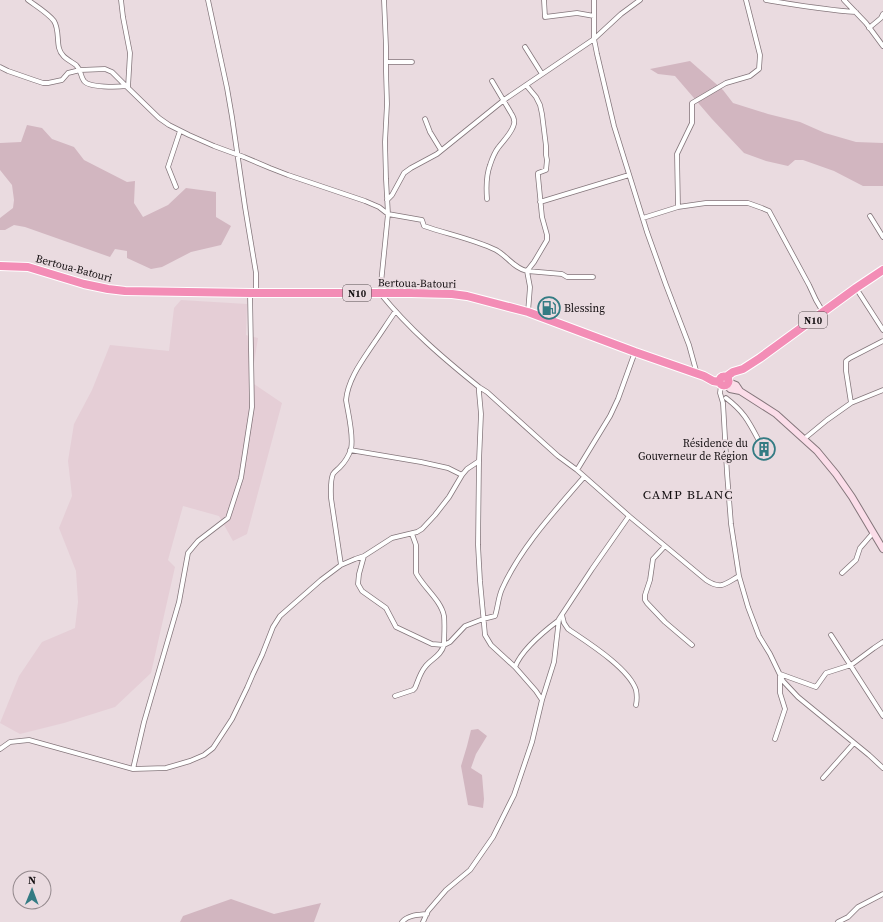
<svg xmlns="http://www.w3.org/2000/svg" width="883" height="922" viewBox="0 0 883 922" font-family="'Source Serif 4',serif">
	<style>
		.built { fill: #e5ced6 }
		.green { fill: #d2b6c0 }
		.lines { fill: none; stroke-linecap: round; stroke-linejoin: round }
		.street-casing { stroke: #84767b; stroke-width: 5.5 }
		.secondary-casing { stroke: #84767b; stroke-width: 8 }
		.highway-casing { stroke: #fff; stroke-width: 10 }
		.street { stroke: #fff; stroke-width: 4 }
		.secondary { stroke: #fbdde9; stroke-width: 6 }
		.highway { stroke: #f38db6; stroke-width: 8 }
		.labels { text-anchor: middle; stroke-width: 4; stroke-linejoin: round; paint-order: stroke }
		.shield { fill: #eadbe0; stroke: #544c4f; stroke-width: 1 }
		.shield-label { font-size: 10px; font-weight: bold; fill: #140f11 }
		.street-label { font-size: 11px; fill: #140f11; stroke: #eadbe0 }
		.poi-label { font-size: 11px; fill: #140f11; stroke: #eadbe0; text-anchor: start }
		.quarter-label { font-size: 13px; letter-spacing: 1px; fill: #140f11; stroke: #eadbe0 }
	</style>
	<rect width="100%" height="100%" fill="#eadbe0"/>
	<path class="built" d="M181,300L247,304L246,335L258,338L251,382L282,403L247,534L233,541L219,516L183,506L168,560L175,567L151,673L115,707L64,723L20,734L0,723L19,676L42,642L75,628L78,602L76,571L59,528L72,496L68,461L74,424L92,390L110,345L169,351L174,308Z"/>
	<path class="green" d="M690,61L723,90L733,103L768,114L800,122L825,133L856,142L883,143V186H863L834,171L803,160H795L788,166L766,161L744,153L712,119L675,76L658,74L650,69Z
		M27,125L42,128L52,139L74,147L84,160L127,182L135,181L134,203L143,217L168,205L186,188L216,192V217L231,226L221,245L191,252L162,267L151,269L127,258V251L115,249L110,257L25,227L14,225L5,230H0V218L13,208L14,200L12,185L0,170V143L21,142Z
		M478,729L487,736L476,754L471,768L482,775L484,799L483,808L468,805L461,766L467,746L471,730Z
		M231,899L274,914L321,903L314,922H180L183,916Z"/>
	<g class="lines">
		<g class="street-casing">
			<path id="street" d="M28,0C36,6 48,13 54,21C59,29 57,40 59,48C61,57 69,60 76,65C82,71 80,76 84,81C89,88 118,87 126,86L159,118L169,125L189,135L214,146L244,157L270,168L288,175L365,201L379,207L388,214L422,220L424,226C447,234 473,239 496,250C507,256 515,269 527,271L530,287L528,312
				M121,0L123,17L130,53L128,87
				M208,0L227,88L232,117L245,207L256,273V293
				M384,0L386,46V72L387,104L385,142L386,179L388,214L380,293C409,329 443,358 479,387V392L481,414L479,461L478,545L480,581L485,635L491,645L515,667L536,691L542,700L532,742L514,795L493,837L470,870L446,890L428,911L423,922
				M544,0L545,17L577,13L594,16
				M594,0V39L597,54L614,126L647,232L666,285L689,345L697,374
				M766,0C796,5 825,10 856,12
				M844,0L866,23L883,46
				M869,28L881,18L883,14
				M525,47L542,74
				M386,62H412
				M0,67L8,71L34,80L43,83H48L62,80L68,73L80,70L105,69L112,72L126,86
				M526,85L536,97L540,105L542,114L546,146V155L547,160L546,170L538,173V176L542,217L547,235V240L534,262L527,271
				M425,119L430,132L441,150
				M176,187L168,167L180,131
				M487,199C486,187 486,176 490,165C492,159 494,153 498,148C503,141 512,133 514,124C515,120 513,116 511,113L492,81
				M387,200L392,195L404,173L411,168L437,154L504,100L594,39L621,14L640,0
				M540,202L629,175
				M678,207L677,154L692,123V103L726,83L750,76L759,69L760,55L746,0
				M870,216L883,237
				M643,218L678,207L706,203H748L762,208L769,211L809,285L816,300L823,312
				M527,271L562,274L567,277H593
				M856,288L883,330
				M721,385L720,393L723,403L727,473L731,524L739,576L748,607L759,636L770,654L783,681L798,697L869,755L883,768
				M479,387L487,392L558,456L577,470L629,516L706,580C721,590 725,584 739,576
				M726,398C743,411 748,420 758,439
				M851,403L846,371V361L850,358L883,341
				M804,439L827,420L851,403L883,390
				M350,450L421,462L448,468L462,475
				M577,470L610,416L618,399L635,352
				M665,546L653,559L650,580L645,595V600L647,603L665,622L692,645
				M364,556L359,574L358,584L362,591L386,608L396,627L432,644L444,645L450,642L465,626L483,619L495,616C498,607 498,598 502,589C521,547 554,512 584,477
				M341,565L331,498C331,490 330,481 333,474C335,471 337,470 340,467C344,463 349,455 351,449C354,436 348,413 346,400C348,379 362,361 374,343C381,333 388,322 395,312
				M842,573L856,560L860,548L873,533
				M562,615L564,623L568,629C587,642 629,668 636,690C637,695 637,700 636,705
				M831,635L883,716
				M515,667C522,649 543,632 559,620
				M395,696L413,690L415,688C418,681 420,673 425,667C431,659 441,656 444,645C444,636 445,625 444,616C441,600 423,587 416,573V545L412,534
				M542,700L554,662L559,619L592,569L629,516
				M775,739L785,709L780,693V674L816,687L826,673L851,665L874,648L883,642
				M0,749L10,742L29,740L133,769L166,768L190,761L204,755L213,748L232,719L247,688L253,674L262,655L273,627L280,616L321,580L341,565L355,559L364,556L392,538L417,532L422,529L435,515L449,497L462,475L467,469L479,461
				M133,769L144,722L179,602L188,553L198,541L228,518L241,478L252,407L250,293
				M823,778L854,743
				M402,922C408,915 418,915 427,914
				M838,922L848,917L858,907L883,894"/>
		</g>
		<g class="secondary-casing">
			<path id="secondary" d="M728,382L736,385L740,391
				M726,385L730,389L740,391L776,414L817,451L836,474L852,497L883,549"/>
		</g>
		<g class="highway-casing">
			<path id="highway" d="M0,266L28,267L84,284L108,289L125,291L250,293H411L452,294L467,296L528,312L635,352L704,376L713,381L719,382
				M719.5 381a4.5 4.5 0 1 1 9 0a4.5 4.5 0 1 1-9 0Z
				M726,377L733,372L743,369L760,358L856,288L883,270"/>
		</g>
		<use href="#street" class="street"/>
		<use href="#secondary" class="secondary"/>
		<use href="#highway" class="highway"/>
	</g>
	<defs>
		<g id="fuel-ring" transform="scale(1.15)"><circle r="9.5" fill="#eadbe0" stroke="#337b83" stroke-width="1.5"/><path d="M-5.5-6h7V0h2V4h1.3V-2.5L3-4.5l.8-.8L6-3V5H2.5V1h-1V6h-7ZM-4.2-4.7v3.2H.2V-4.7Z" fill="#337b83"/></g>
		<g id="building-ring" transform="scale(1.15)"><circle r="9.5" fill="#eadbe0" stroke="#337b83" stroke-width="1.5"/><path d="M-4-6H4V6H1V3H-1V6H-4ZM-2.5-4.3h1.7v1.8h-1.7ZM.8-4.3h1.7v1.8H.8ZM-2.5-1h1.7V.8h-1.7ZM.8-1h1.7V.8H.8Z" fill="#337b83"/></g>
	</defs>
	<g fill-rule="evenodd">
		<use href="#fuel-ring" x="549" y="308"/>
		<use href="#building-ring" x="764" y="449"/>
	</g>
	<g class="labels">
		<g class="shield">
			<rect x="343" y="285" width="28" height="16" rx="3"/>
			<rect x="799" y="312" width="28" height="16" rx="3"/>
		</g>
		<g class="shield-label">
			<text x="357" y="297">N10</text>
			<text x="813" y="324">N10</text>
		</g>
		<g class="street-label">
			<text transform="translate(74 268) rotate(15)" y="4">Bertoua-Batouri</text>
			<text transform="translate(417 283) rotate(1)" y="4">Bertoua-Batouri</text>
		</g>
		<g class="poi-label">
			<text x="564" y="312">Blessing</text>
			<text x="748" y="447" text-anchor="end">Résidence du<tspan x="748" dy="13">Gouverneur de Région</tspan></text>
		</g>
		<g class="quarter-label">
			<text x="688" y="499">CAMP BLANC</text>
		</g>
	</g>
	<g transform="translate(32 890) rotate(1)"><circle r="19" fill="#eadbe0" stroke="#94898d"/>
	<path d="M0-3L7 15L0 10L-7 15Z" fill="#337b83"/>
	<text y="-6" font-size="11" font-weight="bold" text-anchor="middle" fill="#140f11">N</text>
	</g>
</svg>
